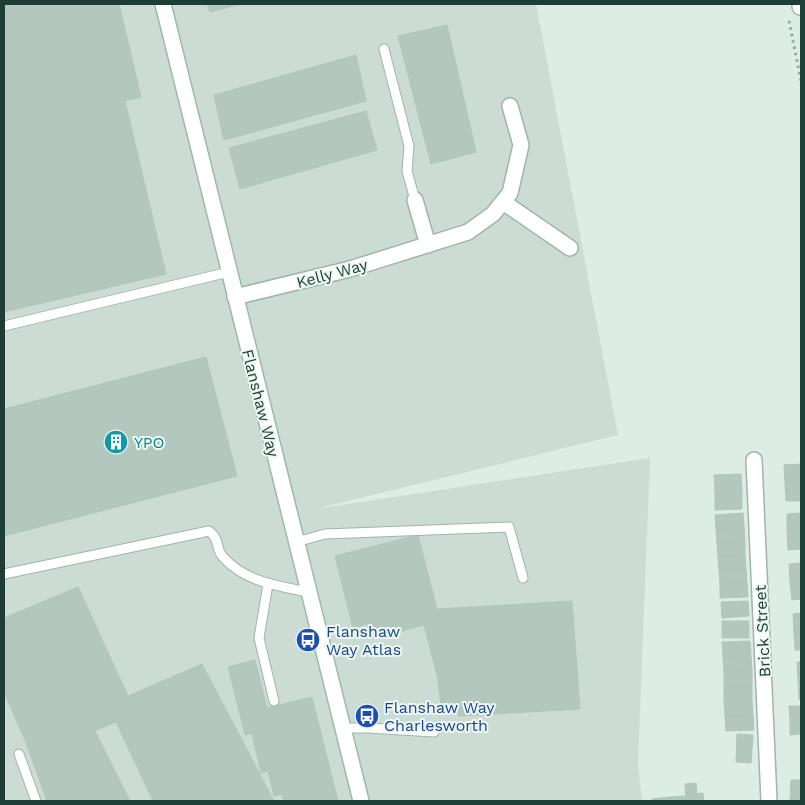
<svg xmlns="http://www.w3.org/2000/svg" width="805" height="805" viewBox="0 0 805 805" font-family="'Work Sans',sans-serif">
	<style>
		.built { fill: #ccdcd5 }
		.building { fill: #b3c7bf; stroke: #b0c6bd }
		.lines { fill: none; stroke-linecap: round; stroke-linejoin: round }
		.lane-casing { stroke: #a0b4ad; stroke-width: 11 }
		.street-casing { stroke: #a0b4ad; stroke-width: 18 }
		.secondary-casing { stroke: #9bb9af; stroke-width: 18 }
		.path { stroke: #7ab3a2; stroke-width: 3; stroke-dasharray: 2.5 4; stroke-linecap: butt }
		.lane { stroke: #fff; stroke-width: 9 }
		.street { stroke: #fff; stroke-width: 15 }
		.secondary { stroke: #fff; stroke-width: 15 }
		.labels { text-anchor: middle; stroke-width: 4; stroke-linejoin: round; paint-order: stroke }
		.street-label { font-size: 16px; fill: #1d3d35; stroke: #eef8f3 }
		.culture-label { font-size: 16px; fill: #0d838f; stroke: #eef8f3; text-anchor: start }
		.transit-label { font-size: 16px; fill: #164399; stroke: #eef8f3; text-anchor: start }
	</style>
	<rect width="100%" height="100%" fill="#deece6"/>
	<path class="built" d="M4,4H536L618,435L315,509L650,458L638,763L642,801H4Z"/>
	<path class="building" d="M4,4H119L141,97L125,101L166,274L4,312Z
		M207,4H241L210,12Z
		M447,25L476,152L431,164L398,36Z
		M356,55L366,101L224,140L214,95Z
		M366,111L377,150L240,189L229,148Z
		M206,357L237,476L4,536V409Z
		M801,464V482L785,483L784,465Z
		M741,474L742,492H715L714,475Z
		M801,482V501H786L785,483Z
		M715,492H742V509L715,510Z
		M743,513L744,527L716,529L715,515Z
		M801,513V531L787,532V514Z
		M744,527L745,541L717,543L716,529Z
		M801,531V549L788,550L787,532Z
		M418,535L440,621L370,639L367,624L353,628L335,556Z
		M745,541V555L718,557L717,543Z
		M745,555L746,569L719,570L718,557Z
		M801,563V581L790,582L789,564Z
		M746,569L747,583L720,584L719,570Z
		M801,581V599L792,600L790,582Z
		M747,583L748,597L720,598V584Z
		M78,587L128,696L202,664L274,801H153L116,722L95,731L130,801H47L25,740L4,692V618Z
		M572,601L580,709L458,716L457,707L441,708L438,679L424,625L440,621L437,609Z
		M748,601L749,616L722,618L721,602Z
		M801,613V631L794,632L793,614Z
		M722,621H749V638H722Z
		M801,631V650H795L794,632Z
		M750,641L751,656L723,657L722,642Z
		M751,656L752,671L724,672L723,657Z
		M255,660L267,708L312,697L338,801H284L282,794L274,796L268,771L261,773L252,733L245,735L228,667Z
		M797,662H801V680H798Z
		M752,671V686L724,687V672Z
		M798,680H801V699H799Z
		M752,686V701H724V687Z
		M724,701H752L753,715L725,716Z
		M789,706H801V720H790Z
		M753,715L754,730L726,731L725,716Z
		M790,720H801V734L790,735Z
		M737,734L753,735L751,763L736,762Z
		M791,780H801V801H790Z
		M696,783L697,794L703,793L704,801H686L685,784Z
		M686,796V801H670V797Z
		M670,797V801H653L652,799Z"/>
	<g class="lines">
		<g class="lane-casing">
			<path id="lane" d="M384,49L409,146L407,171L415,200
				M4,326L229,272
				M296,542L325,534L509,527L523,578
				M4,574L209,531C221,540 215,549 223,557C245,582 278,586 308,592
				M268,584L259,638L274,701
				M342,728H368L434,732
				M19,754L36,801"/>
		</g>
		<g class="street-casing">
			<path id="street" d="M800,7L801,6
				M415,200L428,245
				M503,202L570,248
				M235,297L350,269L468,232L493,214L510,193L521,145L510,106
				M754,460L769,801"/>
		</g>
		<g class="secondary-casing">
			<path id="secondary" d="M163,4L361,801"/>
		</g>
		<path class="path" d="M789,21L801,81"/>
		<use href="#lane" class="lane"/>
		<use href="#street" class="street"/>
		<use href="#secondary" class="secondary"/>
	</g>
	<defs>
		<g id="building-disc" transform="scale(1.25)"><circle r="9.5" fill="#0f9aa8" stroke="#eef8f3"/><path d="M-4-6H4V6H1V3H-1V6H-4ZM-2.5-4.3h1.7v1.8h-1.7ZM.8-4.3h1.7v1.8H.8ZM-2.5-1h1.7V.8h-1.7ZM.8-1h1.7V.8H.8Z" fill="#fff"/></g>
		<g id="bus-disc" transform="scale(1.25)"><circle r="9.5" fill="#1a4fb4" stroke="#eef8f3"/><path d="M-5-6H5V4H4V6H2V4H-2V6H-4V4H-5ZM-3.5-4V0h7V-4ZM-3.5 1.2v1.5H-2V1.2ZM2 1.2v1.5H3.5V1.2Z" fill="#fff"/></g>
	</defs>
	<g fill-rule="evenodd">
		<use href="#building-disc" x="116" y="442"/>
		<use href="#bus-disc" x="308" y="640"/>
		<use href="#bus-disc" x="367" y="716"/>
	</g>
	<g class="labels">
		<g class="street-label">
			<text transform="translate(332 273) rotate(-15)" y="6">Kelly Way</text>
			<text transform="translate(261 403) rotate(76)" y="6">Flanshaw Way</text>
			<text transform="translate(762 631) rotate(-93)" y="6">Brick Street</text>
		</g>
		<g class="culture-label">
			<text x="134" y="448">YPO</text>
		</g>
		<g class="transit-label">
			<text x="326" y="637">Flanshaw<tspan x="326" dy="18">Way Atlas</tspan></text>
			<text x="384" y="713">Flanshaw Way<tspan x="384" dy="18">Charlesworth</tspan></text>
		</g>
	</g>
	<rect width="805" height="805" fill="none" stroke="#1d3d35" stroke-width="10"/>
</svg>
